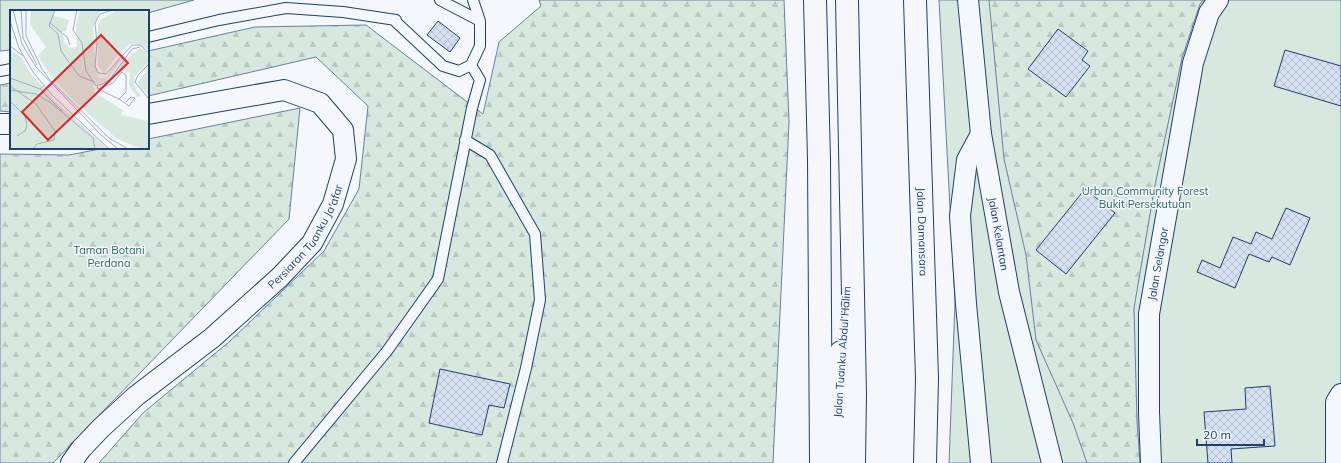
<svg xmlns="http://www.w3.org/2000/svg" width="1341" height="463" viewBox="0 0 1341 463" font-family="Mulish,sans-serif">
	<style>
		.green { fill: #d7e8df; stroke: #687fa3 }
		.forest { fill: url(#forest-firs); stroke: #687fa3 }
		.building { fill: url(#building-cross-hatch); stroke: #1d3f73 }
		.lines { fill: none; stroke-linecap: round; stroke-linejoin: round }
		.service-casing { stroke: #1d3f73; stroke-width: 12 }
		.minor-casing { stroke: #1d3f73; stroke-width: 22 }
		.primary-casing { stroke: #1d3f73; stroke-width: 24 }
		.service { stroke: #f4f7fb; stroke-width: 10 }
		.minor { stroke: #f4f7fb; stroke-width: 20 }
		.primary { stroke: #f4f7fb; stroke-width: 22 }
		.labels { text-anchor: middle; stroke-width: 3; stroke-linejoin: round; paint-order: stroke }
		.park-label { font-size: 11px; fill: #2c6c60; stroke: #f4f7fb }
		.street-label { font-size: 11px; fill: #1d3f73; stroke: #f4f7fb }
		.inset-road { fill: none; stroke: #9eadc5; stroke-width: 1 }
		.view { fill: #d62828; fill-opacity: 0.15; stroke: #d62828; stroke-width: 2 }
		.inset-edge { fill: none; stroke: #1d3f73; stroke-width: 2 }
	</style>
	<defs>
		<pattern id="forest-firs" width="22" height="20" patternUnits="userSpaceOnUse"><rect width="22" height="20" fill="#d7e8df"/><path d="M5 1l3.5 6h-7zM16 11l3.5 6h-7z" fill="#b8c8c3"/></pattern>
		<pattern id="building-cross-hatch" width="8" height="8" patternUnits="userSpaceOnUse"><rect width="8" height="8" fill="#d5e0f0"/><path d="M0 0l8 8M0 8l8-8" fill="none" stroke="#b6c1d1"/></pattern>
	</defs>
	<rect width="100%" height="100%" fill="#f4f7fb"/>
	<path class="green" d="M0,0H194L148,13V11H11V50L0,51Z
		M939,0H1341V463H949L955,302Z"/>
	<path class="forest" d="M539,0H784L789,122L773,463H99L143,413L230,341L324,251L359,189L368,106L316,57L148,96V51L255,27L366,25L483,114L499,42L541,6Z
		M989,0H1203L1200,4L1182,58L1155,185L1134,308L1137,421L1140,463H1087L1073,423L1036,340L1026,255L1004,159Z
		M11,83V112L0,111V85Z
		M300,108L289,219L53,463H0V154L69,155L105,148H148V139Z"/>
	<path class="building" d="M438,21L460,38L450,52L427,35Z
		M1058,29L1088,51L1082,60L1090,66L1066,97L1028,69Z
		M1285,50L1341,66V106L1274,86Z
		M1085,189L1115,213L1066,274L1036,250Z
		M1286,208L1310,218L1290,265L1272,257L1269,262L1249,254L1235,288L1197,272L1202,260L1220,268L1233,237L1251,244L1256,232L1272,239Z
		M440,369L510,384L504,408L489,405L482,435L429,423Z
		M1270,386L1275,446L1231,449L1232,463H1208L1204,412L1246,409L1245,388Z"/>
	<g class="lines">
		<g class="service-casing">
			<path id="service" d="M440,0L480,21
				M148,37L219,20L286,8L343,12L396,20L395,21L443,66L459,71L471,65L480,46V21L473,0
				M0,71L11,69
				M465,140L490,155L535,234L540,300L526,368L502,463
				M294,463L387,351L438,279L472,108L480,80L471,65"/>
		</g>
		<g class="minor-casing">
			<g id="minor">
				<path id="s1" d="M968,0L981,134L1009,292L1052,463"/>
				<path d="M0,124H11"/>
				<path d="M981,134L967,160L960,216L966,304L981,463"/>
				<path id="s2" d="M71,463L81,449L101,428L136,396L212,338L280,277L312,243L333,204L346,159L343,130L320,103L284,90L148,114"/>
				<path id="s3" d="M1151,463L1149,412V314L1193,63L1209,13L1218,0"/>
				<path d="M1336,463V402L1341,394"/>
			</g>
		</g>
		<g class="primary-casing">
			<g id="primary">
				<path d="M815,0L819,160L821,463"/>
				<path d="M847,0L855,394L854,463"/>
				<path id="s4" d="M915,0L927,378L925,463"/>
				<path d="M835,456L838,398L841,352"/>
			</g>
		</g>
		<use href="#service" class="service"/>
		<use href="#minor" class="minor"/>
		<use href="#primary" class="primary"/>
	</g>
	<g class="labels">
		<g class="park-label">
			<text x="1145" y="195">Urban Community Forest<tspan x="1145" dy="13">Bukit Persekutuan</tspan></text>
			<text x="109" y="254">Taman Botani<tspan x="109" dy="13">Perdana</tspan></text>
		</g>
		<g class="street-label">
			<text dy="4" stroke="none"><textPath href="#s4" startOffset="232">Jalan Damansara</textPath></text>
			<text dy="4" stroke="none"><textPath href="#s1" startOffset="236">Jalan Kelantan</textPath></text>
			<text dy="4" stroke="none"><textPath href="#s2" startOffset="329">Persiaran Tuanku Ja'afar</textPath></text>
			<text dy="4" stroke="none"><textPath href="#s3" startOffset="200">Jalan Selangor</textPath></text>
			<text transform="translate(842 352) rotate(-86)" y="4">Jalan Tuanku Abdul Halim</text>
		</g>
	</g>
	<g transform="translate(10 10)">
		<rect width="139" height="139" fill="#f4f7fb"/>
		<path d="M0,39L12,48L20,63L44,90L98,139H0ZM125,42L131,46L120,62L117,63L115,60L105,66L114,51Z" fill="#d7e8df"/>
		<path d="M21,0H44V6L59,10L56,21L52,22L54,32L60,38L67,37L66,16L70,0H97L90,2L83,17L86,62L90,68H96L105,53L115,45L95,72L83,74L85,83L113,100L111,105L139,111V139H132L107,129L64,91L39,63L28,46L36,37L20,14ZM108,0H133L139,8V40L125,33L118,35L105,48L94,64L88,56V15L91,9ZM130,38L137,42L139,52L124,67L125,78L131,86L127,87L119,75L120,62L131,46L125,42ZM139,58V85L130,77L128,72ZM18,83L49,101L77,125L70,134L76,138L82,129L84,139H26L45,132L46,122L33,100Z" fill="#d7e8df"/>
		<path class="inset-road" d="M3,0L12,34L26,57L91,125L108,139M11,0L13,28L27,55M16,0V26L32,59L40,70L100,129M45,0L39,16L48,24L51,41L69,66L82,71M67,0L63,20L72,33L76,61L86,76M102,0L90,4L85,13L87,33L85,56L88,63L96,64L122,35H130L139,43M0,11L9,38L23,62L41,84L99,139M39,12L57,27L60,35M0,36L13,46M139,54L128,65L125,72L139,89M112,62L116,65V82L109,89L88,79L103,73ZM0,68L30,79L34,76M0,76L26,94L45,121L44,130L27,134L23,139M30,79L52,101M88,79L87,75L93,74L100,69L122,39L130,37M0,80L26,84L41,93L83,128L85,139M109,89L119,96L125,88L121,87L116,92M0,91L15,106L17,115L15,121L7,126M99,128L118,139"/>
		<path class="view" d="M91,25L118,53L38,130L12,102Z"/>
		<rect width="139" height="139" class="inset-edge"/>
	</g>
	<path d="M1197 439v6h67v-6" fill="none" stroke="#1d3f73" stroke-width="2"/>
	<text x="1203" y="439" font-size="12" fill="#1d3f73" stroke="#f4f7fb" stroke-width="3" paint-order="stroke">20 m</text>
</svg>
